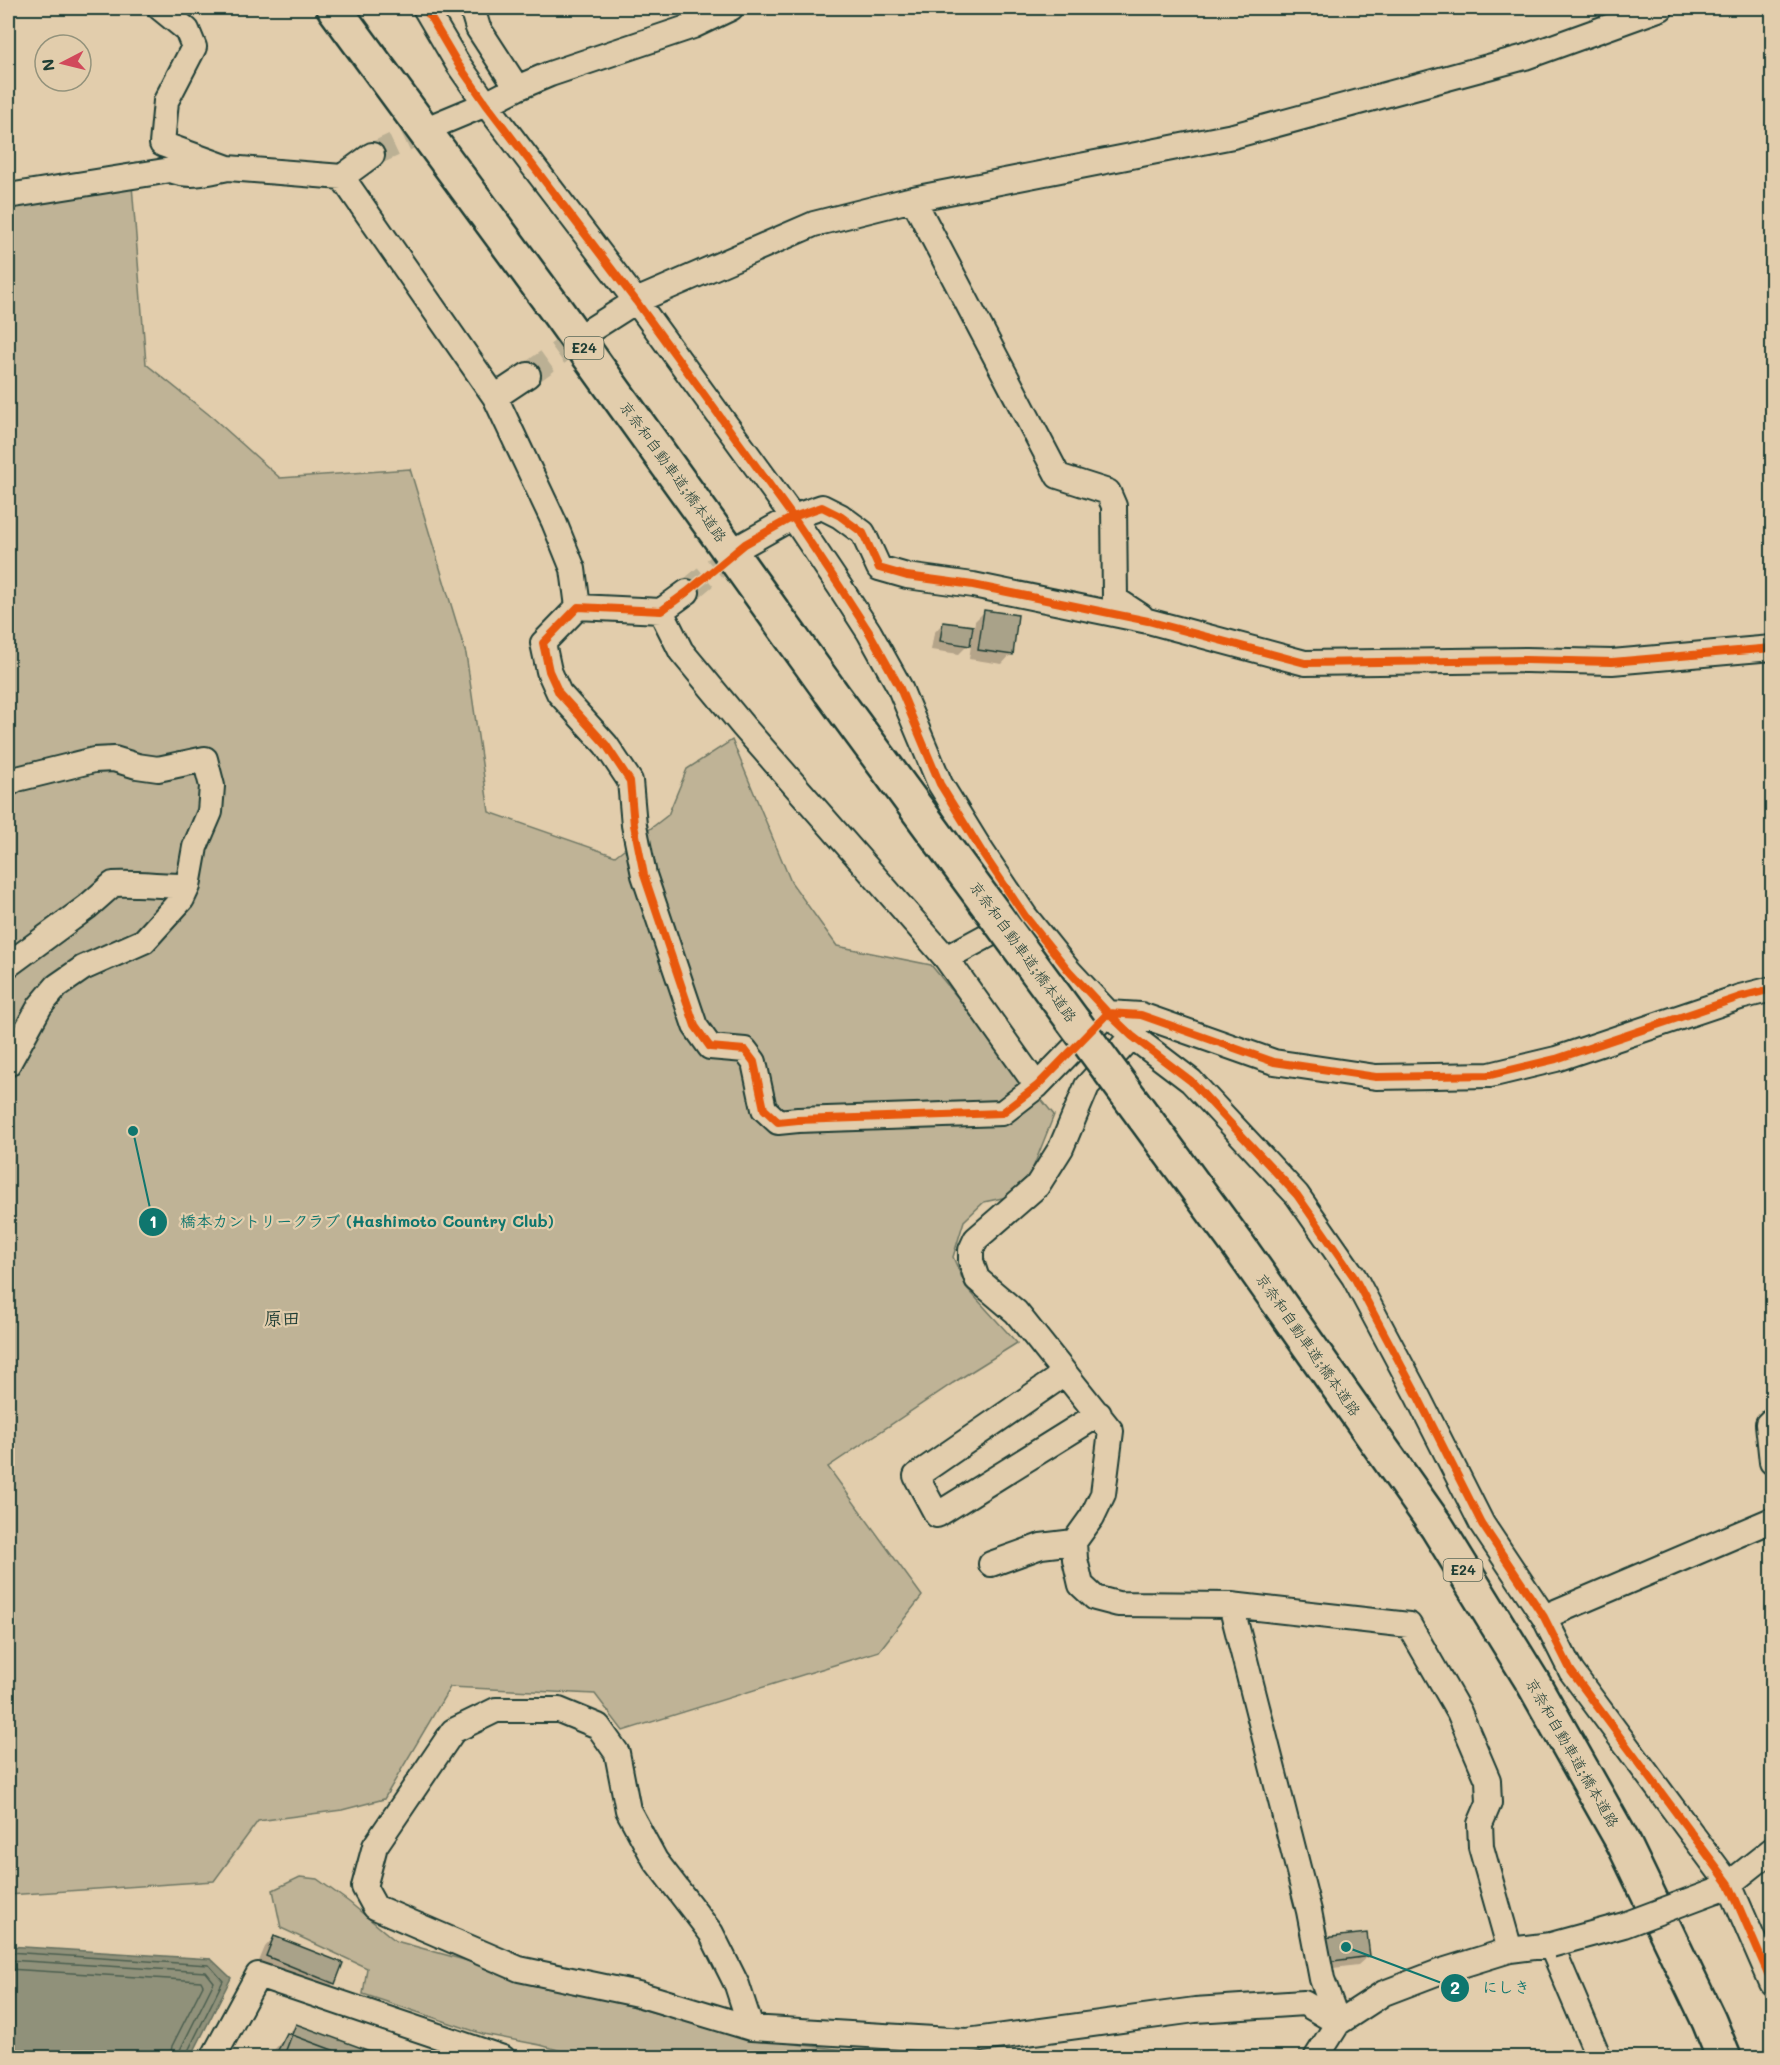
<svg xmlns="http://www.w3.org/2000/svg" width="1780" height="2065" viewBox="0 0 1780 2065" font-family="Mali,'Klee One',sans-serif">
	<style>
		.green { fill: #bfb396; stroke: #6f7865; stroke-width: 1.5 }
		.water { fill: #90917a; stroke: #636f5e; stroke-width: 1.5 }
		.shadow { fill: #0003 }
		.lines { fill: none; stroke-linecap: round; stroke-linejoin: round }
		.shore { stroke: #4c5f50; stroke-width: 1.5 }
		.building { fill: #a9a289; stroke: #1f3d34; stroke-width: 1.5 }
		.minor-tunnel { stroke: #bbb094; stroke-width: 24; stroke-dasharray: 24 12; stroke-linecap: butt }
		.minor-casing { stroke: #1f3d34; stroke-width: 28 }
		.highway-casing { stroke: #1f3d34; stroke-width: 38 }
		.minor { stroke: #e2cdac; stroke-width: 24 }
		.highway { stroke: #e2cdac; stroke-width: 33 }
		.minor-bridge-casing { stroke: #1f3d34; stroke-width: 28; stroke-linecap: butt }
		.highway-bridge-casing { stroke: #1f3d34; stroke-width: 38; stroke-linecap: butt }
		.minor-bridge { stroke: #e2cdac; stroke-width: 24 }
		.highway-bridge { stroke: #e2cdac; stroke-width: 33 }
		.cycleway-casing { stroke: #e2cdac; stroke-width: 11 }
		.cycleway { stroke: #e8590c; stroke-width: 8 }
		.labels { text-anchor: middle; stroke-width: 4.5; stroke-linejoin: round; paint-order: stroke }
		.shield { fill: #e2cdac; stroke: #5a6858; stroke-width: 1.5 }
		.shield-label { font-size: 14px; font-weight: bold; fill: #1f3d34 }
		.street-label { font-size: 15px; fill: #1f3d34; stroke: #e2cdac }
		.quarter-label { font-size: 18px; font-weight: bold; fill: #1f3d34; stroke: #e2cdac }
		.leader { fill: none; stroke: #0f766e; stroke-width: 2 }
		.callout-dot { fill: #0f766e; stroke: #e2cdac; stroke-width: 2 }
		.mark-label { font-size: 18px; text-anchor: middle; font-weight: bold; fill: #fff }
		.callout-label { font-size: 16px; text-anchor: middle; font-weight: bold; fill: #0f766e; stroke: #e2cdac; stroke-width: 4.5; stroke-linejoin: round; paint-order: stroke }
	</style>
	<rect width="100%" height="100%" fill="#e2cdac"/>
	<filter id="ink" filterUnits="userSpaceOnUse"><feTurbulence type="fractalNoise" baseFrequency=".0167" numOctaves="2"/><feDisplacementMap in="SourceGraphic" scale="12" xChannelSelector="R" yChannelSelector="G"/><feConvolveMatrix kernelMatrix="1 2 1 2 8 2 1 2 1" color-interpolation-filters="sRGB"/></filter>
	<g filter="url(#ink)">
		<path class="green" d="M132,185L146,364L212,417L280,478L410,469L466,654L489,812L615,856L668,815L687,769L732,740L791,882L837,946L931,965L1054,1115L1031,1173L1007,1197L984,1202L964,1221L953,1257L966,1287L1017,1343L953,1383L828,1467L922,1596L879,1651L623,1731L595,1694L450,1687L384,1799L342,1810L258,1821L214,1881L8,1895V205Z
			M300,1877L317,1879L349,1902L396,1941L493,1968L710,2028L779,2042L844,2050L934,2052L922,2058H587L540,2045L483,2034L363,1994L367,1968L281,1928L273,1890Z"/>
		<path class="water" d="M8,1946L211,1959L231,1978L191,2057H8Z"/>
		<path class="shadow" d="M984,612L1011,654L1002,664L969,659L973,632L970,631L968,645L959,654L931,650L934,633L943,623L974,628L975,621Z
			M274,1937L334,1983L324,1992L257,1966L265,1947Z
			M1324,1940L1368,1956L1358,1965L1317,1970Z
			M296,2025L385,2058H267Z"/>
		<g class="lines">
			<path class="shore" d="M8,1952L209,1965L223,1981L187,2053L186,2058
				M8,1960L206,1972L214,1982L180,2050L179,2058
				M8,1969L201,1981L203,1985L172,2046L170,2058"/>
		</g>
		<path class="building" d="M984,610L1018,615L1013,655L978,650Z
			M943,622L973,626L970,646L940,641Z
			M1367,1933L1370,1956L1326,1962L1323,1938Z
			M274,1936L343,1963L335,1984L266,1956Z
			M296,2024L389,2058H283Z
			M287,2033L354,2058H274Z"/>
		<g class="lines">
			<path class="minor-tunnel" d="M372,155L438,124
				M528,375L589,331
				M687,592L743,545"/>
			<g class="minor-casing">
				<path id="minor" d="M160,8L187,30L194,47L166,101L162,144L228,168L342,177L372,155
					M425,8L458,64L486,104L636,301L793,517L840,587L869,632L899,686L940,784L982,852L1025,916L1069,971L1108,1013L1132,1036L1191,1081L1297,1195L1354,1277L1418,1397L1482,1524L1544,1617L1571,1671L1729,1884L1772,1983
					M472,8L478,28L517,88
					M438,124L486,104L517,88L550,74L693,26L731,8
					M342,177L495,397L554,522L573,569L578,607
					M8,196L171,170C190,178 208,172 228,168
					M913,199L1058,476L1108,492L1114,506L1115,599L1141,616
					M592,329L636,301L814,224L913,199L1233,136L1525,57L1661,8
					M495,397L528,375
					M745,544L793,517L822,507L840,516L863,533L879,568L907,576L973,585L1148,621L1305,663L1526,660L1612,662L1772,648
					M687,592L661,611L578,607L543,643L549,671L559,693L606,745L630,781L634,825L644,875L695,1026L710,1047L745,1050L754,1062L764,1109L778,1122L798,1120L1002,1113L1037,1086L1108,1013L1141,1015L1274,1062L1376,1077L1490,1075L1556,1059L1740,997L1772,989
					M661,611L681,651L743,726L946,958L1037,1086
					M8,784L17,779L94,760L114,759L137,766L158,769L205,759L212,786L210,812L195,847L188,886L182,899L144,941L83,968L57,986L40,1006L8,1064
					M946,958L1018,919
					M8,965L87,907L113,884C138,883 162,886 188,886
					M1138,1023L1132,1036L1087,1086L1061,1148L1037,1186L976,1239L971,1250V1261L977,1279L1016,1312L1111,1431L1103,1494L1092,1517L1074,1542L1075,1559L1081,1585L1095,1598L1118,1604L1231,1605L1409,1625L1459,1712L1488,1780L1489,1803L1480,1824L1481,1847L1510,1950
					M1064,1374L916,1476L937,1515L1099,1414
					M1772,1420L1768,1424L1772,1462
					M991,1564L1041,1546L1074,1542
					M1231,1605L1309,1911L1322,1979L1338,2023
					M1544,1617L1772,1520
					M1717,1890L1729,1884L1772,1850
					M751,2028L737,1985L711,1933L655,1860L628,1810L617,1753L598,1726L559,1710H496L453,1731L375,1846L364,1887L375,1907L519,1969L638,1994L751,2028L967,2041L1195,2010L1304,2003L1338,2023
					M213,2058L258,1975L503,2058
					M1316,2058L1338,2023L1384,1993L1439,1972L1510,1950L1551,1945L1599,2058"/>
			</g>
			<g class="highway-casing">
				<path id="highway" d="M334,8L554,307L830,691
					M1144,1117L1238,1245L1437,1527L1532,1681L1624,1844L1709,2021L1724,2058"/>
			</g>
			<use href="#minor" class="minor"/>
			<use href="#highway" class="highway"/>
			<g class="minor-bridge-casing">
				<path id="minor-bridge" d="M1551,1945L1624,1925L1717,1890"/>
			</g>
			<g class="highway-bridge-casing">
				<path id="highway-bridge" d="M830,691L1144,1117"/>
			</g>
			<use href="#minor-bridge" class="minor-bridge"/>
			<use href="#highway-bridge" class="highway-bridge"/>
			<g class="cycleway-casing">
				<path id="cycleway" d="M425,8L458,64L486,104L636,301L793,517L840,587L869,632L899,686L940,784L982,852L1025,916L1069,971L1108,1013L1132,1036L1191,1081L1297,1195L1354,1277L1418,1397L1482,1524L1544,1617L1571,1671L1729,1884L1772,1983
					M1772,648L1612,662L1526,660L1305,663L1148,621L973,585L907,576L879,568L863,533L840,516L822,507L793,517L745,544L687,592L661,611L578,607L543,643L549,671L559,693L606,745L630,781L634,825L644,875L695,1026L710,1047L745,1050L754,1062L764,1109L778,1122L798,1120L1002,1113L1037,1086L1108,1013L1141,1015L1274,1062L1376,1077L1490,1075L1556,1059L1740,997L1772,989"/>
			</g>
			<use href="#cycleway" class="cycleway"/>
		</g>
	</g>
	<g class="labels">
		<g class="shield">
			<rect x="564.5" y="337" width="39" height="22" rx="4.5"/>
			<rect x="1443.5" y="1559" width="39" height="22" rx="4.5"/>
		</g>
		<g class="shield-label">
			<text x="584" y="353">E24</text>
			<text x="1463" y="1575">E24</text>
		</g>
		<g class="street-label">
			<text transform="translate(673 472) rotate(54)" y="5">京奈和自動車道;橋本道路</text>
			<text transform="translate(1023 952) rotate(54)" y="5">京奈和自動車道;橋本道路</text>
			<text transform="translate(1308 1345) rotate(55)" y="5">京奈和自動車道;橋本道路</text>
			<text transform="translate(1572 1753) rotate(60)" y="5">京奈和自動車道;橋本道路</text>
		</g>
		<g class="quarter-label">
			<text x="282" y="1325">原田</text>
		</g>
	</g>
	<path class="leader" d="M133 1131L153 1222M1346 1947L1455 1988"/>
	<g class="callout-dot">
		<circle cx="133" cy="1131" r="6"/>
		<circle cx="1346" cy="1947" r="6"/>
		<circle cx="153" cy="1222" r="15"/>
		<circle cx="1455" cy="1988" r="15"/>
	</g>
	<g class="mark-label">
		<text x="153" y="1228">1</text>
		<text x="1455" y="1994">2</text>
	</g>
	<g class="callout-label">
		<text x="367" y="1227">橋本カントリークラブ (Hashimoto Country Club)</text>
		<text x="1506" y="1993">にしき</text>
	</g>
	<rect width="1780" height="2065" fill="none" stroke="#e2cdac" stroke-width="30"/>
	<rect x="15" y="15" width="1750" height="2035" fill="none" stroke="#1f3d34" stroke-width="2" filter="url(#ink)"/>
	<g transform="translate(63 63) rotate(263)"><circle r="28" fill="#e2cdac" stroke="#94937c" stroke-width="1.5"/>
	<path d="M0-4.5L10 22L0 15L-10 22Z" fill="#d1495b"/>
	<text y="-9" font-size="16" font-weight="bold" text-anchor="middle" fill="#1f3d34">N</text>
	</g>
</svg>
